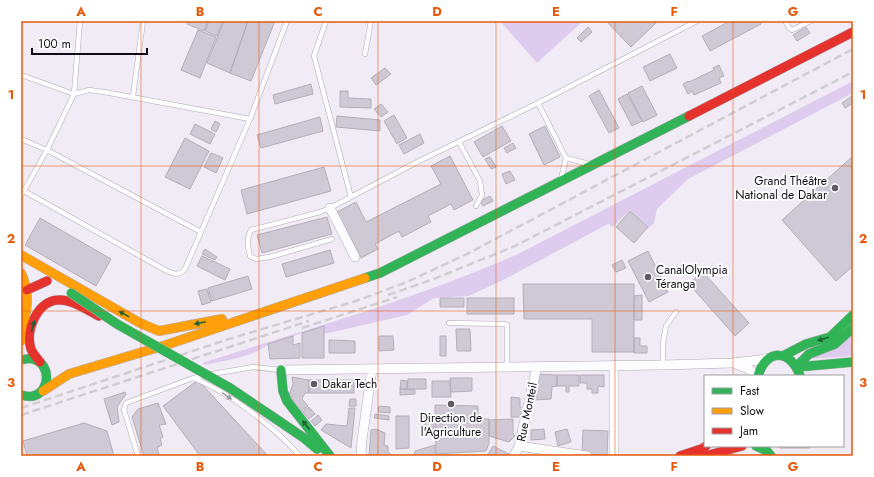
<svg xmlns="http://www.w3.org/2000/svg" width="874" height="477" viewBox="0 0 874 477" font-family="Jost,sans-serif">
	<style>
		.green { fill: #deccee }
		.building { fill: #cfc9d5; stroke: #b4aeb9 }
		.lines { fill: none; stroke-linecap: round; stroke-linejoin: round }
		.lane-casing { stroke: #b0aab5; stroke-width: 5.5 }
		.street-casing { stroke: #b0aab5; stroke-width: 10 }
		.fast-casing { stroke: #b0aab5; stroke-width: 10 }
		.slow-casing { stroke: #b0aab5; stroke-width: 10 }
		.jam-casing { stroke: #b0aab5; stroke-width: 10 }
		.lane { stroke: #fdfcfe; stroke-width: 4.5 }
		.street { stroke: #fdfcfe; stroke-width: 9 }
		.fast { stroke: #30b455; stroke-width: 9 }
		.slow { stroke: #ff9f0a; stroke-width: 9 }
		.jam { stroke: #e5322d; stroke-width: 9 }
		.rail { stroke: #d0ced1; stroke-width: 2.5; stroke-dasharray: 8 4; stroke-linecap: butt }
		.fast-bridge-casing { stroke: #b0aab5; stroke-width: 10; stroke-linecap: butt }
		.fast-bridge { stroke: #30b455; stroke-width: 9 }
		.oneway { fill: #206036 }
		.oneway2 { fill: #9f9ca1 }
		.grid { fill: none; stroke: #e8590c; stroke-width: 1; stroke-opacity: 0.55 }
		.poi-dot { fill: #5f5964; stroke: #fff; stroke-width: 1.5 }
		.labels { text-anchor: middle; stroke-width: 3.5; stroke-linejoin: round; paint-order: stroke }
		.poi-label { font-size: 12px; fill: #110b16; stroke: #fff; text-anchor: start }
		.street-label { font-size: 12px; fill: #110b16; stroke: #fff }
		.neatline { fill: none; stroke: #e8590c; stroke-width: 1.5 }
		.grid-label { font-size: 13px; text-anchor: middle; font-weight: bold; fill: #e8590c }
	</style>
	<rect width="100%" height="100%" fill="#f1ebf6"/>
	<path class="green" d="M500,21H583L537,63Z
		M853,81V93L688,179L657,209L654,223L649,228L630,210L613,227L608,224L505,279L469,296L434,298L407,315L324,334V326L269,344C251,358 226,360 205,365L202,363C308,329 416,299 518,254Z
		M853,336V356L809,359Z"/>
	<path class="building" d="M188,21H208L204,31L187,24Z
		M209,21H223L217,36L205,31Z
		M224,21H248L230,73L207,63Z
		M248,21H275L251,81L230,73Z
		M610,21H658L631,47L608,23Z
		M730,21H759L761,24L710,51L702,36Z
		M588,27L592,32L581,42L577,38Z
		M806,27L810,33L797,41L793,35Z
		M198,30L216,37L200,78L181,70Z
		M670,54L677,68L650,81L643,67Z
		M719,65L724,76L719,78L721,83L694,95L692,91L688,94L683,84L688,81L689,82L714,70L713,68Z
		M385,68L391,74L376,85L371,78Z
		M311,84L313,94L275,104L273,95Z
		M642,86L657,115L643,122L628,93Z
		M599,90L619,128L609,133L589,96Z
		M340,91H348V98L371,99V108L340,107Z
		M627,94L642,121L632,126L618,99Z
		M853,95V103L845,108L842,103Z
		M381,104L388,112L381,117L374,109Z
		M394,115L407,138L397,144L384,121Z
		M337,116L380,120V131L336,127Z
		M320,117L323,131L261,148L257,135Z
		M215,121L220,124L216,132L211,129Z
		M195,124L215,134L210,144L190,134Z
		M502,126L511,141L483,157L474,142Z
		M545,126L560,157L544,165L529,134Z
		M420,134L424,143L404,154L399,145Z
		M185,138L209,151L190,189L165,177Z
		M513,143L516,148L507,153L504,148Z
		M211,153L223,158L216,173L204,167Z
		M450,156L473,200L454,210L451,204L428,216L431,222L402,237L399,231L375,244L378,249L361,258L337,212L356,202L366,222L441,184L431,166Z
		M853,156V266L836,281L782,220Z
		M490,157L496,167L491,169L485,159Z
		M324,167L331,191L247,214L241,190Z
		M510,171L515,180L506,184L502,174Z
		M490,196L493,201L483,206L480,201Z
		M630,211L648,227L634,243L616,227Z
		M327,217L332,234L262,253L257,235Z
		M40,218L111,259L96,286L25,245Z
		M205,249L217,257L215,260L202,254Z
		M330,250L334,263L286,277L282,264Z
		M648,251L668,292L649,302L628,261Z
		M202,256L230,269L225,280L197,266Z
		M622,260L626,268L616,272L612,265Z
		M702,271L749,323L735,336L689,284Z
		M248,276L252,289L212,301L208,288Z
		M523,284H634V352H592V319H524Z
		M207,289L211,302L202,305L198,291Z
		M642,295V320H634V296Z
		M440,298H464V307H440Z
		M467,298H514V314H467Z
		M324,326V358H302V333Z
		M456,329H470L471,351H457Z
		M293,336V345L300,343V358L270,359L268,344Z
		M379,336H393L394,350L379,351Z
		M440,336H446V356H440Z
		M634,338H640V346H647V353H634Z
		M329,340L355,341V353H329Z
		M537,374L557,375V386L552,387L551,399L533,400Z
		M557,375H579V386H569V392H566V386H557Z
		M580,375H604V387L598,386V393H592V389H587V383H580Z
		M292,377L309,380V393H305L302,399L308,406L301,412L289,395L293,384Z
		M450,378H472V391L451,392Z
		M408,379H426V389H407Z
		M198,380L268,456H200L163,406Z
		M309,380H354V393H309Z
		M401,380L407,381V389H400Z
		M432,381H450L451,397H432Z
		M400,389L415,390V394L400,395Z
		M125,392L126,394L117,407L119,422L112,425L104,399Z
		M511,397L520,398V407L523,409L520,417H511Z
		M350,399H356V406H349Z
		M158,403L166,424L159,425L163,437L160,439L162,445L157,448L159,454L153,456H144L132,417L138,409Z
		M435,405L478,406V419H489V443L486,451L436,454Z
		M379,406L390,407V413L378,412Z
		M309,407L315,414L309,419L303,412Z
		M349,408H355L351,448L321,430L326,424L347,426Z
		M375,414L389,416V420L374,418Z
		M318,415L322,420L315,426L311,421Z
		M396,416H409V448L396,449Z
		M420,416H434V434H421Z
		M513,419V433L515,436L509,442L489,436V420Z
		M84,423L107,431L114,456H27L23,441Z
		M376,429L385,433L384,445L388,446V452L393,456H369L371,430Z
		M544,429L545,439L531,440V430Z
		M567,429L571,442L558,446L555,432Z
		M583,430L608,431L607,455L582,454Z
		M435,445V456H414L415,451Z
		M493,446L511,455L487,456Z
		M780,446H810V448H780Z"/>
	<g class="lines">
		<g class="lane-casing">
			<path id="lane" d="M326,21L314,56L351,197
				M785,21L789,28L792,30L811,21
				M365,54L371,21
				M21,75L74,94L89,90L104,92L250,119
				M133,96L143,21
				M538,103L566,158
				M21,139L47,150L201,232
				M459,142L480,181L482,195L476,206
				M561,179L566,158L589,164
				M24,191L167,271C174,274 179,276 185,269L250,119L287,21
				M21,196L47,150L74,94L80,21
				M332,239L270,257L256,259L250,256C248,247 246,239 251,230L320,212L330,208L417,162L538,103L697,21
				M449,323L505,324L507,325V367
				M663,365V343L666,326L676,312
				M212,374L253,367L280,370
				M193,378C229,392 274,427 300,456
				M138,456L124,410L126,403L193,378L203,376"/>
		</g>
		<g class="street-casing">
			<path id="street" d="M330,208L355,257
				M736,364L749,369L756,376
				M281,370L663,365L732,363L759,360L769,358
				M519,446L587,456
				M362,456L361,452L362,440L372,369
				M514,456L519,446L537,366
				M614,456V365"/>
		</g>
		<g class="fast-casing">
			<path id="fast" d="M365,278L380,273L689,116
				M783,356L806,344L830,337L853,315
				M21,360C25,359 30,358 33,359C51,363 51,392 33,396C30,397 25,396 21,395
				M797,366L809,354L835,344L853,328
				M798,367L853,362
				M281,370L283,391L287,401L330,456
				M758,376C766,348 791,349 800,376
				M279,421L304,438L317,449
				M756,446L767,451L771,456"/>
		</g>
		<g class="slow-casing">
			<path id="slow" d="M21,255L140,323L159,331L222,319
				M21,273C32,295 25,318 21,341
				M43,391L69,374L166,345L365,278"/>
		</g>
		<g class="jam-casing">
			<path id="jam" d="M689,116L853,32
				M27,290L47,281
				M40,362C37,358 33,354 31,349C25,331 37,301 58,300C72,299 87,310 99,316
				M680,456L701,449
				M693,456L706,446
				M705,456L742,446"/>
		</g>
		<use href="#lane" class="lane"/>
		<use href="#street" class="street"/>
		<use href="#fast" class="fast"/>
		<use href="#slow" class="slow"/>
		<use href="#jam" class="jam"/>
		<path class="rail" d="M388,295L434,279L515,246L853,72
			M302,328L397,297
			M21,408L229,339L356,301L407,282L469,253L853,49
			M21,415L309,321"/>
		<g class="fast-bridge-casing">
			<path id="fast-bridge" d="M71,293L117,324L230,388L279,421"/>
		</g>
		<use href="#fast-bridge" class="fast-bridge"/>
	</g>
	<defs><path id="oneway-solid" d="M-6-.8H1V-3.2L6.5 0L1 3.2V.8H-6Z"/></defs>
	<g class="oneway">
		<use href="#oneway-solid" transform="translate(124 314) rotate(-151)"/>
		<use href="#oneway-solid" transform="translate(200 323) rotate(168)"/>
		<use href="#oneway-solid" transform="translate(33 326) rotate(-75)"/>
		<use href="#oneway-solid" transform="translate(823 339) rotate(162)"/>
		<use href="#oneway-solid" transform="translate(306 425) rotate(-128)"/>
	</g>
	<use class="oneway2" href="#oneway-solid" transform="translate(227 396) rotate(34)"/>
	<path class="grid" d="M141,21V456M259,21V456M378,21V456M496,21V456M615,21V456M733,21V376M21,166H853M21,311H853M733,446V456"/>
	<g class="poi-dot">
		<circle cx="835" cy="188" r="4"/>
		<circle cx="648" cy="277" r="4"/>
		<circle cx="314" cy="384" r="4"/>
		<circle cx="451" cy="404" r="4"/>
	</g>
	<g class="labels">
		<g class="poi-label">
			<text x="827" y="185" text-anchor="end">Grand Théâtre<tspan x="827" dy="14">National de Dakar</tspan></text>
			<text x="656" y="274">CanalOlympia<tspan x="656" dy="14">Téranga</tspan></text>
			<text x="322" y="388">Dakar Tech</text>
			<text x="451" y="422" text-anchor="middle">Direction de<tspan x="451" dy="14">l'Agriculture</tspan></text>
		</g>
		<g class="street-label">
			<text transform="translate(527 412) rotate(-78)" y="4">Rue Monteil</text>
		</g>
	</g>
	<rect width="874" height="477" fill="none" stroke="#ffffff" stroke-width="44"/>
	<rect x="704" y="375" width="140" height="72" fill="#ffffff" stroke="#a09da2"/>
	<rect x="712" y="388" width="20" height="6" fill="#30b455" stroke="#a09da2"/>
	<text x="740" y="395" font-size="12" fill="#110b16">Fast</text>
	<rect x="712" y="408" width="20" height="6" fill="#ff9f0a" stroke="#a09da2"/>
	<text x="740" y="415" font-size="12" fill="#110b16">Slow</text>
	<rect x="712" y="428" width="20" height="6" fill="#e5322d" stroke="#a09da2"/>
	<text x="740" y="435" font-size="12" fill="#110b16">Jam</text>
	<path d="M32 48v6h115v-6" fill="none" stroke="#110b16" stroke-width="2"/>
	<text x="38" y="48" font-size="12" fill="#110b16" stroke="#ffffff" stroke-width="3" paint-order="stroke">100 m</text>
	<rect x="22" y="22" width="830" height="433" class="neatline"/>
	<g class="grid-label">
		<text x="81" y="16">A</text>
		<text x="200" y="16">B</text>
		<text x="318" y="16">C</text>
		<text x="437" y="16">D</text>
		<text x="556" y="16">E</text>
		<text x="674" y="16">F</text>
		<text x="793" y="16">G</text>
		<text x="11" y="99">1</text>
		<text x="863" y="99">1</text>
		<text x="11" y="243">2</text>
		<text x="863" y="243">2</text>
		<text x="11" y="387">3</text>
		<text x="863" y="387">3</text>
		<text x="81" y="471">A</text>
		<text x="200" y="471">B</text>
		<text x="318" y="471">C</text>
		<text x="437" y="471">D</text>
		<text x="556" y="471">E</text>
		<text x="674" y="471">F</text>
		<text x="793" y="471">G</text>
	</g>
</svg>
